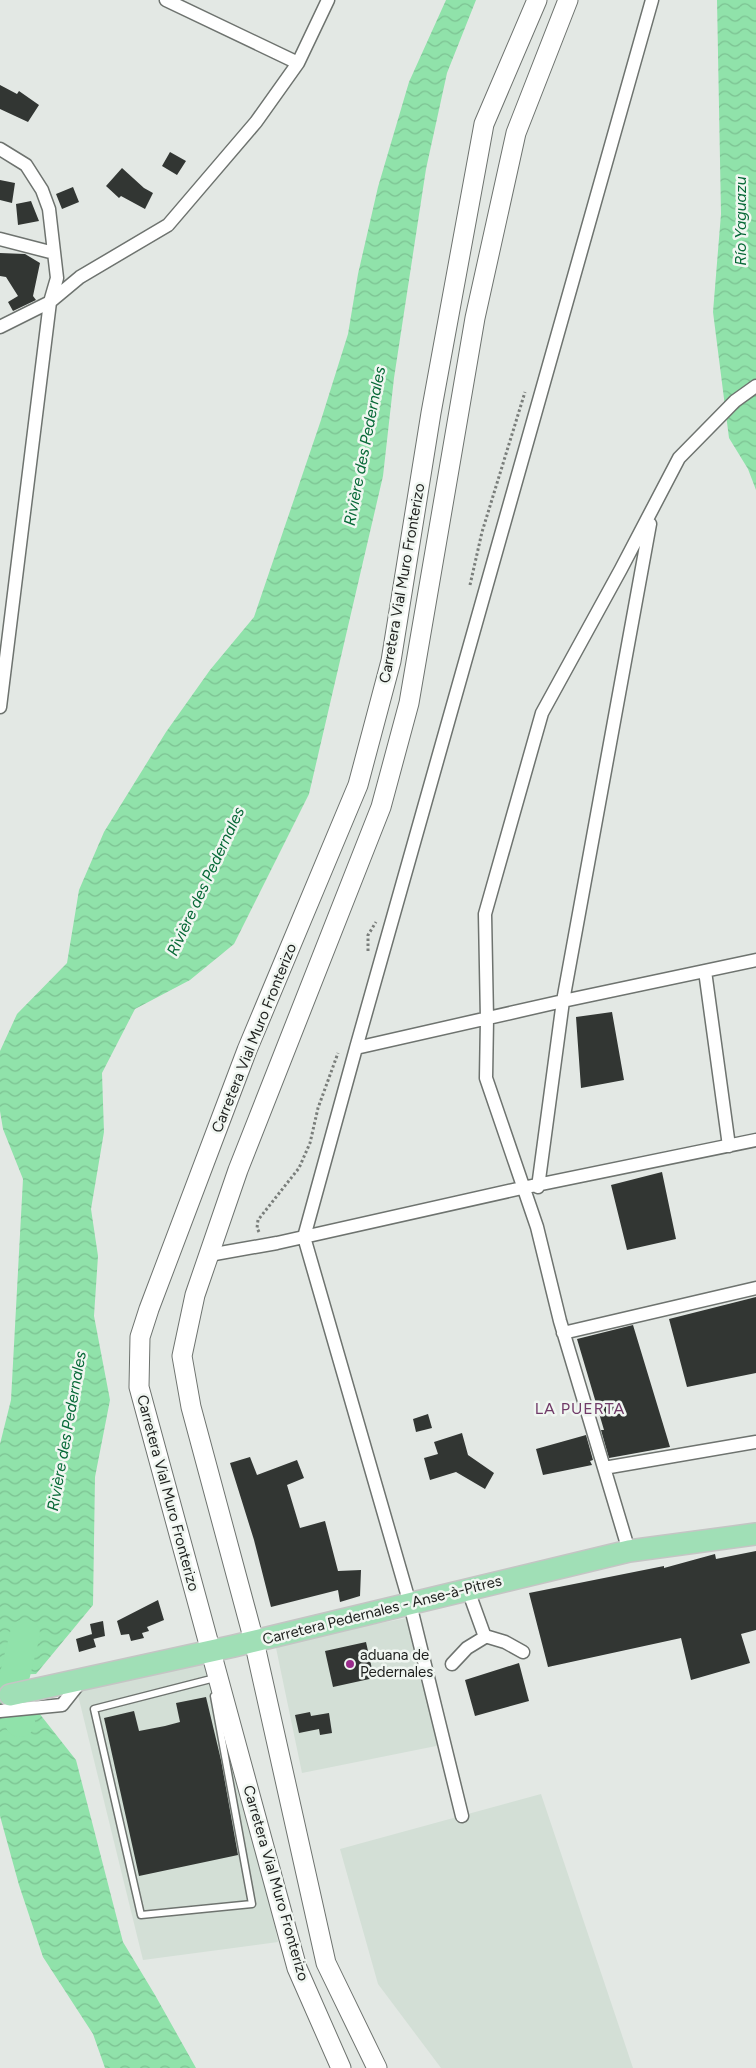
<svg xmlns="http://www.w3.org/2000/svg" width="756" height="2068" viewBox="0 0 756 2068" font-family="Figtree,sans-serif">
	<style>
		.built { fill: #d3dfd6 }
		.water { fill: url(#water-waves) }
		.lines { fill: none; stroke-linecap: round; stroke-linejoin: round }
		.river { stroke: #90e2aa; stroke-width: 30 }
		.building { fill: #323633 }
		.lane-casing { stroke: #6e736f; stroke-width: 9 }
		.street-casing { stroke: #6e736f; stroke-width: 15 }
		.secondary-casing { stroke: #6e736f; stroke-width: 21 }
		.primary-casing { stroke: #c4c5c4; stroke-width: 24 }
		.path { stroke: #797d7a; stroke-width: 3; stroke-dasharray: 2.5 2.5; stroke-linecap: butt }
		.lane { stroke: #fff; stroke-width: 6 }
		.street { stroke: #fff; stroke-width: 12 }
		.secondary { stroke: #fff; stroke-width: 19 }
		.primary { stroke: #a0dfb6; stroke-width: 21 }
		.poi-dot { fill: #9a2c8c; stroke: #f0f6f1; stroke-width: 2 }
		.labels { text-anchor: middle; stroke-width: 5; stroke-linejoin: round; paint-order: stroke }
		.street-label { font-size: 15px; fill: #1d1f1d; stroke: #f0f6f1 }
		.poi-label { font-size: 15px; fill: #1d1f1d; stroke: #f0f6f1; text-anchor: start }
		.water-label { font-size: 16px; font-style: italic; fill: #076937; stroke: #f0f6f1 }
		.neighbourhood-label { font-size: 16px; letter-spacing: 1px; fill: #703a68; stroke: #f0f6f1 }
	</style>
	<defs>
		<pattern id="water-waves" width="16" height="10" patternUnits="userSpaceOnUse" patternTransform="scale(1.25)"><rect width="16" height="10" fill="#90e2aa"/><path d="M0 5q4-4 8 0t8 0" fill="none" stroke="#7cc192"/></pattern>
	</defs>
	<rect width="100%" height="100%" fill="#e3e8e4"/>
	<path class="built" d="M407,1618L441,1745L302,1773L275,1643Z
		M221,1656L278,1942L143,1960L76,1687Z
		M541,1794L633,2068H441L378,1984L340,1849Z"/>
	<path class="water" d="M446,0H476L447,73L426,169L394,378L383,476L309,794L234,944L190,980L135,1009L102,1073L104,1132L91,1209L98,1256L94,1316L110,1400L95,1477L93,1605L36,1674L0,1675V1444L11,1400L23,1179L3,1129L0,1111V1051L17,1014L67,963L79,890L104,832L166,732L210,670L254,617L321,420L348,334L358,274L378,187L409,82Z
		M717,0H756V490L748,469L729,438L713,312L721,214Z
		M39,1713L76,1760L123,1942L155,1995L196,2068H105L93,2034L43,1957L19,1885L0,1816V1718Z"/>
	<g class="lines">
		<path class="river" d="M20,1722L10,1695L25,1634"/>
	</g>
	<path class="building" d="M0,85L17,94L19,91L39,105L28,122L0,109Z
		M170,152L186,161L177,175L162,166Z
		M122,168L144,188L153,193L145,209L121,196L119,198L106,186Z
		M0,180L15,183L12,203L0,200Z
		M73,187L79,202L62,209L56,194Z
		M31,201L39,221L18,225L16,204Z
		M0,253L25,254L40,263L33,296L36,300L13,311L8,302L18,296L6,277L0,276Z
		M612,1012L624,1080L581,1088L576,1017Z
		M662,1172L676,1239L627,1250L611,1185Z
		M756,1297V1373L687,1387L669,1319Z
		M633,1325L670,1447L609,1458L601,1430H604L577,1339Z
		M428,1414L432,1428L416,1432L413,1419Z
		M462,1433L468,1455L494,1473L485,1489L456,1472L430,1480L424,1458L438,1454L434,1442Z
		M586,1435L593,1460L590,1461L592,1465L543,1475L536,1449Z
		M250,1457L257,1475L297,1460L304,1478L287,1485L300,1528L325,1521L338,1571L361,1570L360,1596L340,1602L338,1590L271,1607L254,1540L230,1463Z
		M756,1551V1630L741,1634L750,1663L691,1680L681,1638L548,1667L529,1593L664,1566V1568L715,1554L716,1559Z
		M158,1600L164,1620L147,1627L149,1631L142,1633L144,1638L131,1641L129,1634L121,1635L117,1621Z
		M103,1621L105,1636L93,1639L90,1624Z
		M92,1634L96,1647L79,1652L76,1639Z
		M366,1642L374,1678L333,1687L325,1651Z
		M519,1663L529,1701L475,1716L465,1680Z
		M206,1697L221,1760L238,1855L139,1876L104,1718L134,1711L139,1731L165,1726L180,1722L176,1703Z
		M310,1712L311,1716L329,1713L332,1733L320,1735L319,1729L299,1733L295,1715Z"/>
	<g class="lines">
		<g class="lane-casing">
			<path id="lane" d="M211,1679L94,1709L141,1915L252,1904L214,1696"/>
		</g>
		<g class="street-casing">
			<path id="street" d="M166,0L298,63
				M0,149L26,165L42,190L49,209L57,278L50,302L0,707
				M0,239L54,253
				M0,327L50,302L80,277L168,225L256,122L298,63L328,0
				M705,971L729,1146
				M356,1048L652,0
				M538,1187L563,1001L650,524
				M209,1255L277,1243L522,1188L756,1140
				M563,1333L756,1288
				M604,1468L756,1442
				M629,1551L560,1321L537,1227L486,1078L487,1019L485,914L542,713L621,569L679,458L735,401L756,386
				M485,1636L505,1642L523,1652
				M452,1664L467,1648L485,1637L468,1590
				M0,1711L62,1705L81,1681
				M462,1816L410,1604L304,1237L356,1048L563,1001L756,960"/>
		</g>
		<g class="secondary-casing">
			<path id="secondary" d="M341,2068L297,1968L139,1387L140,1337L149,1309L247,1050L358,785L391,661L431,413L484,124L537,0
				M377,2068L326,1963L254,1641L191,1407L182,1356L195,1295L238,1170L381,807L409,703L475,318L516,133L568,0"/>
		</g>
		<g class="primary-casing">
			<path id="primary" d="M10,1695L234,1646L629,1551L756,1534"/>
		</g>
		<path class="path" d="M470,585L482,532L525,392
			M368,951V935L376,922
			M259,1232L257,1228L258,1220L299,1168L310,1143L318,1108L338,1053"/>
		<use href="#lane" class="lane"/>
		<use href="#street" class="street"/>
		<use href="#secondary" class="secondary"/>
		<use href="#primary" class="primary"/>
	</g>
	<circle class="poi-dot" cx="350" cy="1664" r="5"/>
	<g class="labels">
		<g class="street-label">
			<text transform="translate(402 583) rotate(-80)" y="5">Carretera Vial Muro Fronterizo</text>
			<text transform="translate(254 1038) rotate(-68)" y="5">Carretera Vial Muro Fronterizo</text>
			<text transform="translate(168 1493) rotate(75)" y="5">Carretera Vial Muro Fronterizo</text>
			<text transform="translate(382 1610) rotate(-14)" y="5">Carretera Pedernales - Anse-à-Pitres</text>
			<text transform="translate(276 1883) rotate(74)" y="5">Carretera Vial Muro Fronterizo</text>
		</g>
		<g class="poi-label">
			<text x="360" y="1660">aduana de<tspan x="360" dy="17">Pedernales</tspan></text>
		</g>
		<g class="water-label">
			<text transform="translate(740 221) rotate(-90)" y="6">Río Yaguazu</text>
			<text transform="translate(364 446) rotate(-79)" y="6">Rivière des Pedernales</text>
			<text transform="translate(205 881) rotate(-65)" y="6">Rivière des Pedernales</text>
			<text transform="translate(66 1431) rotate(-80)" y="6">Rivière des Pedernales</text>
		</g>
		<g class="neighbourhood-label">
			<text x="580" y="1414">LA PUERTA</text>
		</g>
	</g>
</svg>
